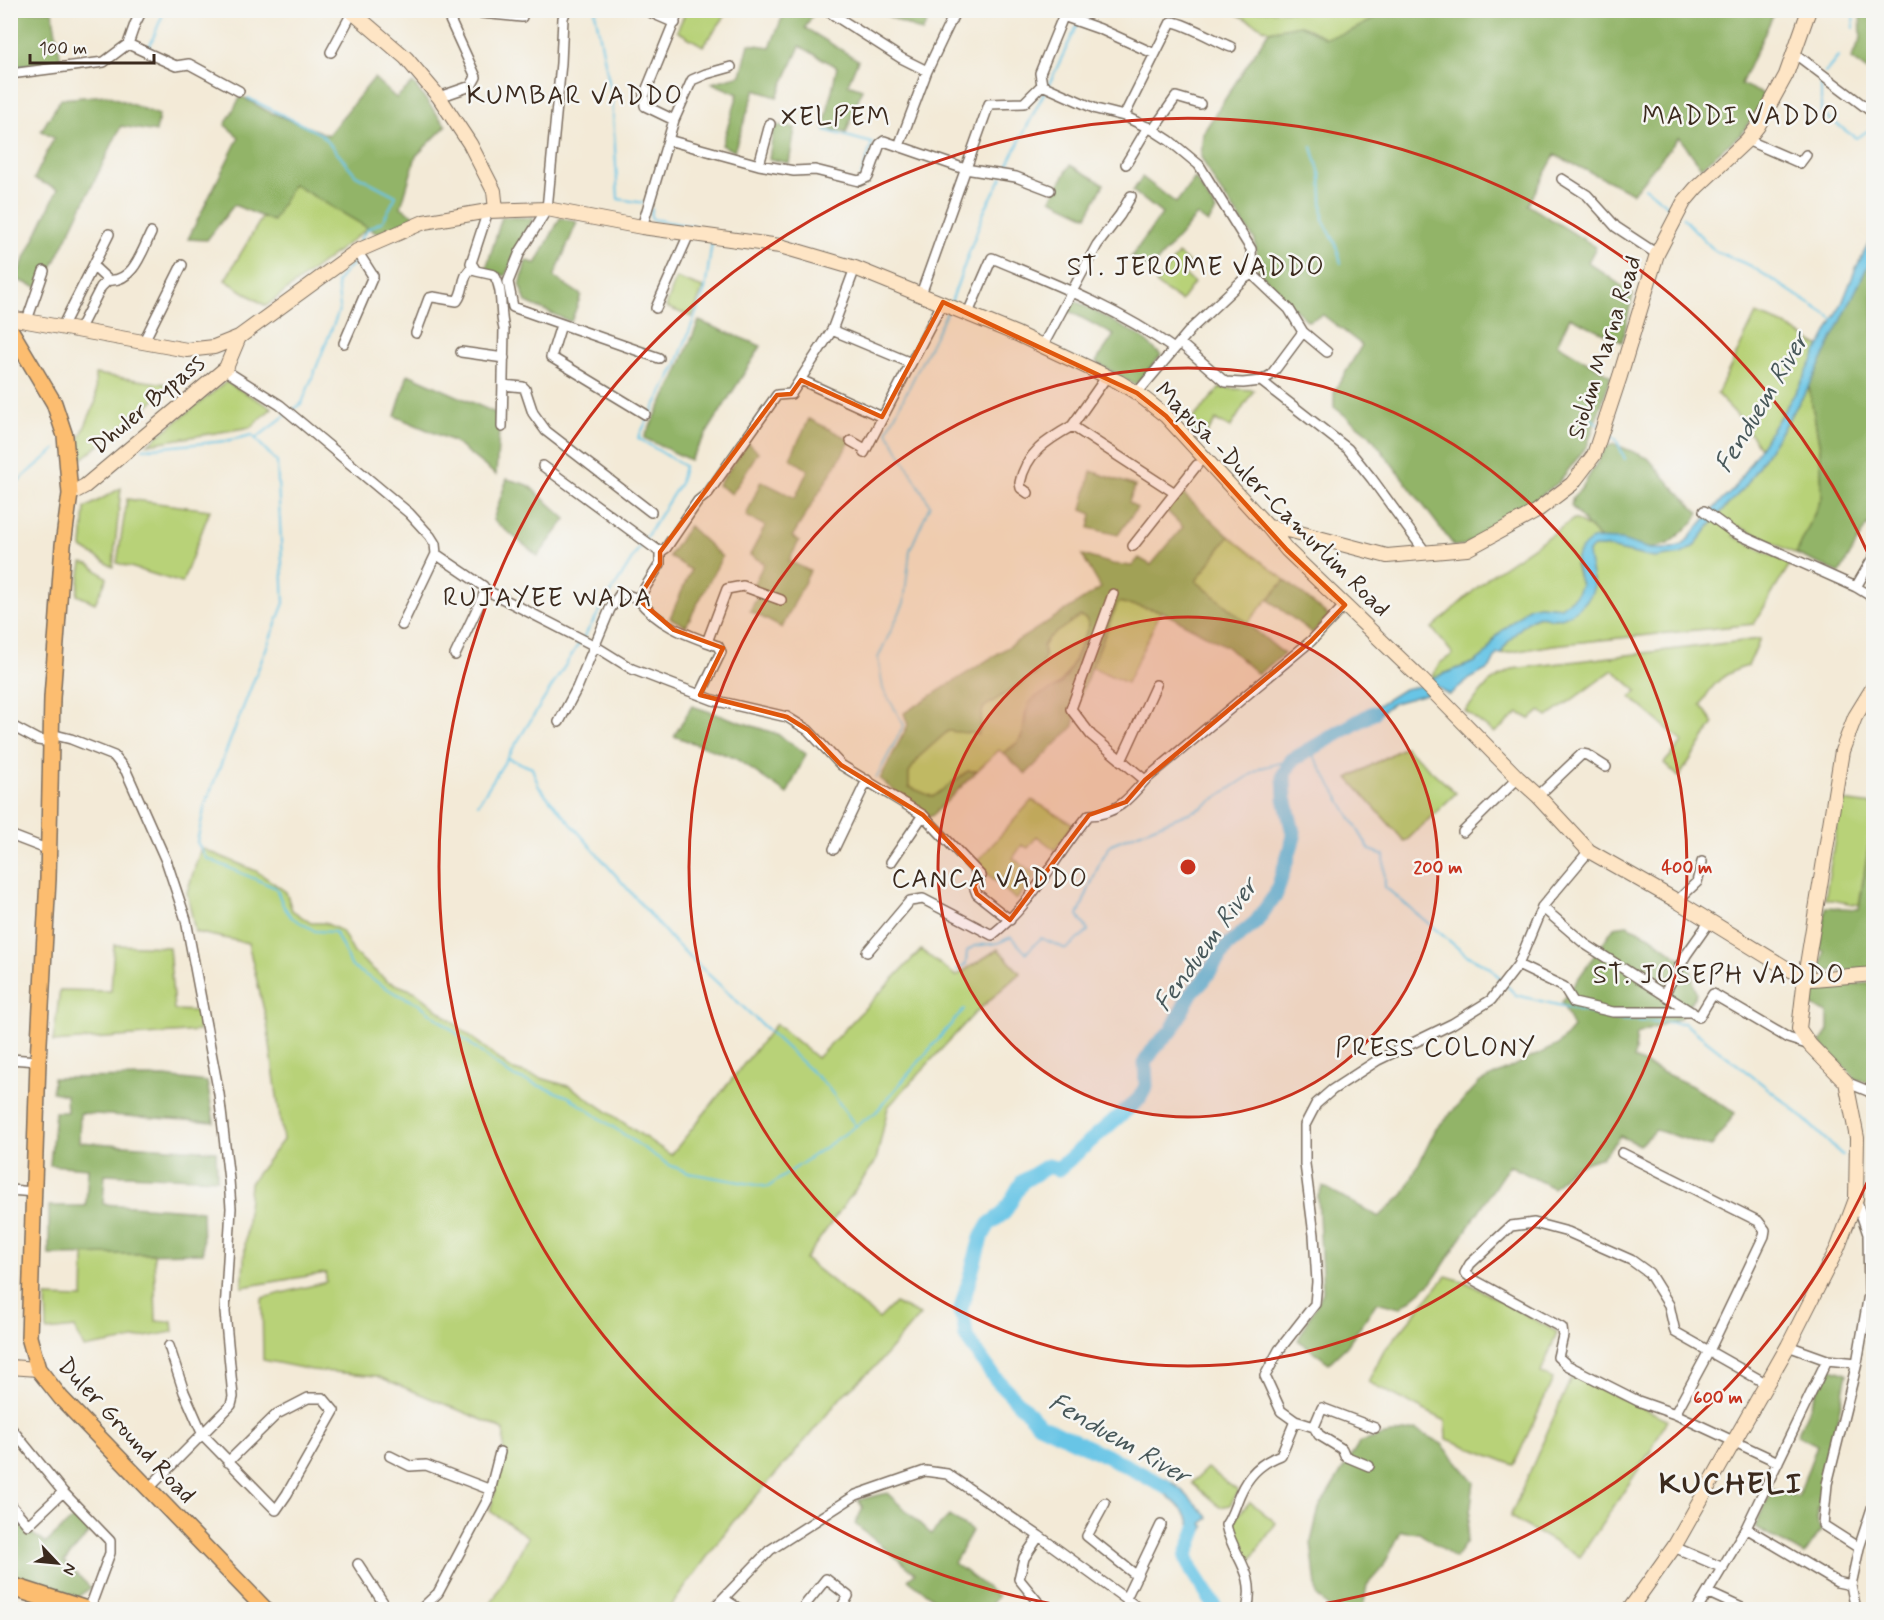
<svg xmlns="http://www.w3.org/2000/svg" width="1884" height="1620" viewBox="0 0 1884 1620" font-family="Mynerve,sans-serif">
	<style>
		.green { fill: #b8d278; stroke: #7a7e4b; stroke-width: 1.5 }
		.forest { fill: #92b468; stroke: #666f43; stroke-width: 1.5 }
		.water { fill: #67c5e6; stroke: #517882; stroke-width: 1.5 }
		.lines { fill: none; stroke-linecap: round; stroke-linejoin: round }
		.stream { stroke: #67c5e6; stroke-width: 2 }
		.river { stroke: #67c5e6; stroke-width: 15 }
		.street-casing { stroke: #7b6d5f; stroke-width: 12 }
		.secondary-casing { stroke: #7b6d5f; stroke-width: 16 }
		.primary-casing { stroke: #7b6d5f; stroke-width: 18 }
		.highway-casing { stroke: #7b6d5f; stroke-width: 21 }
		.street { stroke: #fff; stroke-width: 9 }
		.secondary { stroke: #fee5c5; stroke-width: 14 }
		.primary { stroke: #fcbd6f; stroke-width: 15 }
		.highway { stroke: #fcbd6f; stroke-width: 18 }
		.marked { fill: #df570d; fill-opacity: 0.2; stroke: #df570d; stroke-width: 4.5; stroke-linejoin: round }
		.ring { fill: none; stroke: #c8321e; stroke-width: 3 }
		.labels { text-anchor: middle; stroke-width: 5; stroke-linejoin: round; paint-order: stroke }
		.street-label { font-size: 24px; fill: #3b2a1e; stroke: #f6f6f2 }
		.neighbourhood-label { font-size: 26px; letter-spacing: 1.5px; fill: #3b2a1e; stroke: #f6f6f2 }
		.water-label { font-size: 26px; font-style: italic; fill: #48585a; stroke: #f6f6f2 }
		.district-label { font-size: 30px; font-weight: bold; letter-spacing: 1.5px; fill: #3b2a1e; stroke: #f6f6f2 }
		.centre { fill: #c8321e; stroke: #f6f6f2; stroke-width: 3 }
		.ring-label { font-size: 18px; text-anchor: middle; font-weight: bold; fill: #c8321e; stroke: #f6f6f2; stroke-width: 5; stroke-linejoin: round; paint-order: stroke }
	</style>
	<rect width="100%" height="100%" fill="#f6f6f2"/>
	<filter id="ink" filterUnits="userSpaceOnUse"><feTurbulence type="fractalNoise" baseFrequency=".0167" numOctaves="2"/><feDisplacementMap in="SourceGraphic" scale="12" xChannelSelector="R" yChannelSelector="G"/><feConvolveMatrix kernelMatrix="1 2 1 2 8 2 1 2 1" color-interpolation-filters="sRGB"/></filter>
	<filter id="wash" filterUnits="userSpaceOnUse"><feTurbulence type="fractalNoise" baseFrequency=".008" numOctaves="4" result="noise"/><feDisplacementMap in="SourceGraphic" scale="24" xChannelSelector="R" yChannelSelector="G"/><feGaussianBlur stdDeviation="1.35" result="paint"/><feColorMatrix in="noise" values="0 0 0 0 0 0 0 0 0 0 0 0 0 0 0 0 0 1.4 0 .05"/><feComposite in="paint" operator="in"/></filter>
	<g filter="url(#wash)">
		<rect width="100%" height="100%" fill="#f3ead7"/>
		<path class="green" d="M686,11V10L729,11L703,46L677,31Z
			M1231,11H1376L1365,54L1349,32L1326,38L1300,25L1269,31Z
			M286,177L368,228L266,306L225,280Z
			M1178,254L1189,263L1183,273L1194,283L1181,301L1156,284Z
			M676,278L703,288L692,317L666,307Z
			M1756,314L1785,325L1820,347L1799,387L1760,448L1738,416L1717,394Z
			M95,374L173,385L82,459L81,448L78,442L96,401Z
			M226,382L272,408L251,427L148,444Z
			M1809,387L1820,448L1822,497L1796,554L1738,526L1733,536L1790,564L1754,624L1553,645L1501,654C1506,642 1525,620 1537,617C1543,615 1550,618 1556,619L1594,586L1588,563V552L1594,547H1605L1654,558L1693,547L1721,512L1745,487Z
			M1220,388L1254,390L1230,428L1216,420L1203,439L1188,424Z
			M121,488L113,567L82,548L85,508Z
			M127,499L210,510L182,583L117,563Z
			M1574,519L1597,532L1621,540L1593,539L1575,565L1581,585L1576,595L1561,607L1539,605L1495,637L1488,652L1475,662L1430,679L1440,663L1453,654L1432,628L1490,576Z
			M1229,536L1285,580L1247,623L1196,581Z
			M82,563L89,564L107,578L95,603L77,595Z
			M1117,602L1161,611L1127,683L1091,667Z
			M1080,616L1086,619L1089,625C1077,650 1069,689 1039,695L1025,713L1023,733L1018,742L1003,753L999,750L977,771H968L933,797L909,787V772L921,755L948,731L978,733C982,724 980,716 984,707L1036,674L1043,646L1048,638Z
			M1760,639L1748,666C1725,672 1712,683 1701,705L1714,723L1679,777L1664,763L1683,742L1630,697L1637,691L1613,670L1548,717L1540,711L1530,719L1519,713L1494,733L1465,711L1489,683L1512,669Z
			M1405,747L1456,793L1405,842L1348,778Z
			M1032,800L1073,824L1055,850L1037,836L1028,848L1022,845L1013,858L1036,875L1016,900L976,863Z
			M1841,801L1873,805V817L1859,905L1825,899Z
			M201,848L256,871L286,892L292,910L311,923H325L342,931L354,953L387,981L416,992L511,1069L571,1087L671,1155L776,1024L817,1058L921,950L956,976L998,949L1020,973L974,1014L888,1107L876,1161L805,1259L879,1319L895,1303L920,1315L877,1365L843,1395L798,1449L732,1523L669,1609H488L528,1537L490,1511L503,1460L504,1431L492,1424L377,1376L312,1370L263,1360L262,1298L326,1282V1273L242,1287L250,1183L283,1140L267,1023L248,943L195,932L187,892Z
			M114,945L169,947L174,1010L197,1011L199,1031L53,1042L60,990L111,991Z
			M84,1254H154L156,1321L172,1322L173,1332L84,1348L75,1328L47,1331L46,1297L83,1298Z
			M1446,1276L1466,1282L1557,1332L1541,1373L1553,1379L1514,1465L1447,1439L1446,1421L1368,1382L1384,1351Z
			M1572,1376L1667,1419L1650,1452L1580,1557L1510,1517Z
			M1207,1468L1238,1491L1230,1505L1220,1507L1192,1483Z
			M1250,1502L1276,1523L1250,1561L1246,1557L1231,1529L1236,1517Z"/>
		<path class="forest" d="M1376,10L1775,11L1741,84L1767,96L1741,134L1701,167L1679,137L1633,193L1555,155L1528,205L1596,247L1588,262L1633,294L1622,342L1570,317L1557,344L1611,376L1587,446L1558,483L1517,513L1465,545L1454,546L1370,435L1334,407V392L1362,345L1323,315L1308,321L1279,295L1258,269L1255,240L1217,186L1201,157L1203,133L1269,31L1300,25L1326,38L1349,32L1374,19Z
			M24,11H52L61,61L11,67V17Z
			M812,11L814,12L805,28L858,60L848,84L862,89L846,133L824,127L837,67L800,46L777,97L755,90L734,151L722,145L738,94L712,83L741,75L749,44L770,47L785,11Z
			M878,11H950L944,23L931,14L922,32Z
			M1860,11H1873V75L1851,59L1861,38Z
			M374,78L396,98L413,83L446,126L416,156L401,207L417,218L378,234L293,184L273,221L234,205L207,240L188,239L239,137L225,125L241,96L267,111L328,135Z
			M107,95L159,115L156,132L121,126L42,289L15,279L58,189L34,179L54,138L41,131L61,99Z
			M774,125L795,128L789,163L769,159Z
			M1070,165L1104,184L1087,216L1051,199Z
			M1142,177L1176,203L1195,178L1216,211L1208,223L1197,215L1151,269L1131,257L1162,214L1133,191Z
			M502,217L533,218L505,276L486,269Z
			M560,218L577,222L554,277L581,295L571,322L526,302L520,286L526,260L536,264Z
			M1873,255V528L1867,525L1840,573L1796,554L1822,497L1820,448L1809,387Z
			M1074,300L1140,336L1161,355L1135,385L1096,362L1114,335L1067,310Z
			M699,321L761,346L690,460L644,438L674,380Z
			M408,374L500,415L496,475L453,441L395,416Z
			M809,419L851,440L792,537L799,541L789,561L810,571L782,628L750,611L759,594L751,590L764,563L750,555L765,526L746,516L761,481L795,498L808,470L790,458Z
			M748,443L758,452L732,494L718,485Z
			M1614,444L1648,458L1672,486L1699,513L1694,522L1668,544L1652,548L1632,549L1601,541L1571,506L1573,497L1582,488L1606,447Z
			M1091,471L1135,486L1129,502L1137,508L1118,535L1089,528L1092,514L1082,510Z
			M507,479L528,485L566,519L538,556L493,520Z
			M1181,492L1229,536L1196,581L1284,654L1258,674L1226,646L1161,611L1118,602L1079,699L1074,726L1026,774L1003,753C1008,750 1014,746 1018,742C1028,732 1022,715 1030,703C1038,691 1055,693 1064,680C1073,667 1082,641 1089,625L1086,619L1080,616L1048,638L1043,646L1045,657L1036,674L984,707C980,716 982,724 978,734L948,731L921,755L909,772V787L933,797L968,771H977L933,815L927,818L880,779L908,725L904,713L1101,588L1082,555L1113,564L1132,566L1139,558L1151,565L1183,527L1166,510Z
			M689,526L722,557L686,626L670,618L691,570L669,556Z
			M1285,580L1329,616L1312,633L1269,600Z
			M692,706L777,734L806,754L787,794L735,758L674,736Z
			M1873,818V970L1821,971L1824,951L1819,949L1826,907L1859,909Z
			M1627,925L1650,936L1690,966L1696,994L1680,1018L1637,1034L1634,1059L1694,1087L1735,1113L1711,1147L1656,1130L1640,1145L1620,1136L1602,1157L1573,1167L1553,1188L1509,1165L1433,1281L1400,1308L1377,1302L1347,1346L1329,1363L1298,1340L1323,1292L1318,1196L1323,1186L1379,1217L1404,1194L1436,1129L1480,1082L1558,1045L1573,1028L1562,1002L1614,927Z
			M1873,983H1874L1873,1087L1868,1082L1856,1079L1820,1043L1828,1031V1013L1810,1005L1811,987Z
			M165,1077L207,1082L214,1122L80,1113L79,1142L216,1151L217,1179L105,1174L103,1204L202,1211L203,1253L49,1255V1206H86L88,1168L50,1165L55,1112H67L66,1095L52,1092L53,1078Z
			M1828,1368L1847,1374L1816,1519L1821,1531L1804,1555L1755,1527L1772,1489L1798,1497L1817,1445L1797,1435Z
			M1416,1430L1442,1444L1474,1482L1466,1543L1455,1558L1419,1533L1401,1531L1383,1567L1367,1585L1363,1609H1331L1317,1596L1311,1542L1319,1508L1359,1443L1380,1436Z
			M887,1493L931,1534L949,1516L972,1531L954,1563L998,1596L987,1609H947L908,1579L915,1573L855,1524L863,1508L858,1500Z
			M77,1515L91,1531L64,1562L91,1588L77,1597L11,1577L10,1519L46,1543Z"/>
		<path class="water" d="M1873,235V255L1809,387L1745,487L1721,512L1693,547L1682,554L1654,558L1605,547H1594L1588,552C1588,564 1595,578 1593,589C1590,602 1568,619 1554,619C1550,619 1545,616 1540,616C1528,617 1505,643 1501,654H1497L1490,668L1466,681L1449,695L1436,686L1426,694L1394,703L1359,727L1356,719L1404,689L1420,686L1430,679L1475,662L1488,652L1495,637L1529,607L1539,605L1561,607L1576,595L1581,585C1574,561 1572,554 1593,539L1621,540L1650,549H1668L1683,545L1718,504L1733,490L1799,387L1843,301L1856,268Z
			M1155,1475C1173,1477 1195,1504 1208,1517L1202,1524L1205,1527L1197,1541L1184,1554C1184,1546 1191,1536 1191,1527C1190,1512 1161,1490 1150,1481V1477Z"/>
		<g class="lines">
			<path class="stream" d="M598,10L595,12L612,97L618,199L645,203
				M1853,10L1854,28
				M1081,19L1085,10
				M148,50L163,14
				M10,69L48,64
				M1825,73L1838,57
				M1821,78V113L1856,138L1874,127
				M1048,86L1078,24
				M248,98L321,134L356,175L396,196L383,221L368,229L360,239L362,243
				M824,130L872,143L861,177
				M1312,147L1321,177L1323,220L1335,242L1341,263
				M1004,172L1045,91
				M833,179L857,187L858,185
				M1645,187L1673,210
				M652,209L651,216L652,219L701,228
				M1682,217L1715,251L1751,266L1835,320
				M951,302L985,209L1002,177
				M293,410L302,403L340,308L337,282L347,269L358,260
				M1587,415L1599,425
				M1608,432L1616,439L1625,459
				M255,439L286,415
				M143,449L226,441L252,435L277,462L284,603L205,805L197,842L206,858L276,888L283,905L291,917L315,931L335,932L352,967L393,992L419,1004L510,1075L569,1097L667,1164L689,1173L768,1187L876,1112L964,1009
				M10,488L56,449
				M645,539L680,483L684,466L638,438L676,366L705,290L712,242
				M583,638L642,543
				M1310,750L1370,850L1384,855L1385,887L1465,954L1489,967L1503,981
				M507,758L532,768L539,787L673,941L827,1086L855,1125
				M876,778L904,725L883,689L878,658L904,603L910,550L930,505L887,431L948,310
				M478,804L580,642
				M957,970L966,964L967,951L974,946L998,943L1011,937L1026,953L1041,938L1066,949L1088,931L1078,915L1100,862L1111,844L1201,808L1261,768L1292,760
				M1507,986L1516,995L1620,1020L1684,1023L1788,1104L1842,1155"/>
			<path class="river" d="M1166,1487L1117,1461L1039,1424L995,1378L966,1337L964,1320L960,1312L981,1238L989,1224L1004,1213L1022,1182L1048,1166L1058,1169L1139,1099L1146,1086L1145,1062L1155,1047L1172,1030L1190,995L1203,981L1226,947L1256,922L1276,894L1294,837L1285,798L1284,774L1292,760L1373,713
				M1196,1530L1186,1557L1192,1571L1217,1610"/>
		</g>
	</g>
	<g filter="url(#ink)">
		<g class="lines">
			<g class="street-casing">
				<path id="street" d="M478,10L481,13L522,17
					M566,10L563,18L561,63L547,209L520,252L508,282L513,307L659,358
					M645,10L675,23
					M826,10L901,58L927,71
					M1063,16L1100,29L1155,54
					M128,44L176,66L189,64L239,91
					M331,52L352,13
					M1794,53L1872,112
					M10,74L104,62L128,44L135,24L142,10
					M1042,85L1040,73L1065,12
					M439,97L471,86L476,77L450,20L448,10
					M1124,116L1171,22C1181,21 1218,42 1231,47
					M674,120L645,106L644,96L679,10
					M1153,130L1176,97L1200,104
					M668,140L759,165L794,171L815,170L859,181L868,177L880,144L884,141L965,169L1016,177L1050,190
					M1747,140L1800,163L1806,155
					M899,146L927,71L956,10
					M1126,164L1148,127
					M759,165L770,124
					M1562,179L1587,195L1616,227L1657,254
					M488,211L471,263L476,271L494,275C504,290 499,311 504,329L502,427
					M642,227L674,120L692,80L706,74L731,67
					M108,280L93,266L109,234
					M921,294L989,104L1024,103L1042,85L1096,109L1124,116L1153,130L1170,141L1199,165L1251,249L1252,274L1245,278L1192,328L1137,393
					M656,308L689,234
					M968,313L992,258C1055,284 1119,309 1174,349
					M27,320L44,271
					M561,325L551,357L645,414
					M62,327L93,266
					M79,330L101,287L108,280C133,283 142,251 151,233
					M832,330L911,363
					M1303,332L1327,352
					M416,333L429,298L433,297L457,301C466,289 460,277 473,267
					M144,341L182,265
					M344,343L373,276L357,251
					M1180,343L1225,382L1243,383L1261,381L1271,375L1303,332L1289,309L1252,274
					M1042,347L1097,245L1120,215L1131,196
					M461,352L504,358
					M226,368L231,374L280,405L409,513L430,536L435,544L436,554L483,586L486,590L595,646L632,669L713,700L787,717L808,730L841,765L923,815L981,876L974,886L977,894L1010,920
					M1107,376L1072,426L1175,493
					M801,380L882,417
					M1261,381L1348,449L1372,479L1426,553
					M503,385L523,387L525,389L533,413L546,431L651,512
					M851,441L865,449
					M864,453L943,302
					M543,466L660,552
					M1028,493L1021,488L1020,483C1026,453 1047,440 1072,426
					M1704,511L1733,532L1856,587L1874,598
					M1133,546L1197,465
					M660,552L666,548L698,501L708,493L777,395L791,394L832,330L855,268
					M660,552V564L638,599C659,626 688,635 718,646L721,652L700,695
					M1856,587L1874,556
					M1113,594L1071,709L1091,735L1145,780
					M402,625L436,554
					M707,642L727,589L743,586L781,600
					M455,655L486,590
					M559,722L577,688L610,609L621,593L638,599
					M10,725L38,740L51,742
					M51,734L71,739L114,756L126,771L167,863L186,920L219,1094L229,1180L231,1208L225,1312L233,1397L231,1405L149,1488
					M1121,761L1156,685
					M1538,796L1582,754L1587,755L1606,767
					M1463,832L1518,778
					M10,835L49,850
					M834,849L867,780
					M891,862L923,815
					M1677,901L1697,882L1702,862
					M1542,907L1585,944L1699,1017L1713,994L1788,1038L1810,1045
					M867,952L910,901L923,899L992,935C1034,902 1055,856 1089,815C1115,815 1129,799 1145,780L1311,641L1345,605
					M1518,965L1564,987L1574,1003L1613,1012H1692
					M1664,994L1686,955L1710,921
					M10,1059L38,1061
					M1846,1082L1868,1091L1874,1096
					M1622,1153L1758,1221L1765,1230L1764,1236L1708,1353L1675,1414
					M10,1190L34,1192
					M1856,1199L1868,1234L1869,1294L1857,1363L1827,1484L1823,1525L1859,1548
					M169,1346L184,1392L203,1435L276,1510L287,1494L334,1411L323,1398H308L277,1414L228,1462
					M1788,1346L1827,1360L1857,1363
					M1767,1384L1675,1332L1669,1305L1649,1273L1631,1260L1568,1232L1534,1223L1511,1226L1470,1264L1465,1273L1474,1280L1562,1328L1563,1336L1558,1357L1567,1365L1638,1401L1675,1414L1778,1462
					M1295,1421L1314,1427L1322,1408L1375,1428
					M10,1427L63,1492L110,1541V1553L89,1610
					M1314,1427L1319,1435L1342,1449L1345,1456L1369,1466
					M390,1456L410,1466L426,1465L491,1490
					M1105,1503L1087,1536L1137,1576
					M10,1504L28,1525L63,1492
					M1746,1528L1837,1582L1851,1585
					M1039,1536L1024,1558L1019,1579L1037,1601L1040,1610
					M1674,1547L1723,1568
					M358,1564L388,1610
					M1709,1593L1746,1610
					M1126,1598L1161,1525
					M724,1599L741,1610
					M420,1610L438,1593L488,1499L500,1452
					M712,1610L770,1550L856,1495L925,1471L947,1474L1039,1536L1141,1610
					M801,1610L826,1579L848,1596L840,1610
					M1247,1610C1257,1571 1233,1558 1226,1525C1233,1515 1235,1505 1240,1494C1248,1475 1262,1462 1281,1455L1295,1421L1281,1411L1265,1376L1279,1350L1315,1304L1317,1282L1314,1235L1305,1164V1125L1316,1104L1332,1090L1378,1060L1452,1024L1491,1000L1518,965L1542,907L1589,851
					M1697,1610L1746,1528L1827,1360
					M1856,1610L1851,1585L1859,1548L1874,1502"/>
			</g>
			<g class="secondary-casing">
				<path id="secondary" d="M350,10L406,58L439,97L470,144L494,191L496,210
					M10,318L187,350L214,347L239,337L357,251L424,222L488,211L547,209L642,227L780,246L855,268L1017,334L1119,382L1137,393L1166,416L1268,527L1287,550L1417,675L1518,778L1538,796L1589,851L1677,901L1786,968L1813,979L1874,974
					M70,494L85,486L226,368L239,337
					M1268,527L1292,531L1387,556L1467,549L1535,512L1572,484L1594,455L1620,376L1657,254L1684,202L1696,188L1747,140L1758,126L1786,75L1809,10
					M10,1367L38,1369
					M1629,1610L1674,1547L1788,1346L1838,1247L1856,1199L1857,1138L1846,1082L1810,1045L1799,1029L1805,977L1842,751L1855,717L1874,686"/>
			</g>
			<g class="primary-casing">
				<path id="primary" d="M10,329L54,403L65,436L70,494L63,545L52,698L48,879L38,1061L29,1337L38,1369L61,1398L266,1610"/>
			</g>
			<g class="highway-casing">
				<path id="highway" d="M10,1586L85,1610"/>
			</g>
			<use href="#street" class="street"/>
			<use href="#secondary" class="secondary"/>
			<use href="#primary" class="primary"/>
			<use href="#highway" class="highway"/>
		</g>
	</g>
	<path class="marked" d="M943,302L1137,393L1166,416L1287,550L1345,605L1311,641L1145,780L1126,802L1089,815L1010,920L977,894L974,886L981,876L923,815L841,765L808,730L787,717L700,695L723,648L674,630L638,599L660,564V552L777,395L791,394L801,380L882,417Z"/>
	<circle cx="1188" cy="867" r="250" fill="#c8321e" fill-opacity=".12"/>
	<g class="ring">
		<circle cx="1188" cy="867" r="250"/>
		<circle cx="1188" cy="867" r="499"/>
		<path d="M1872 1172A749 749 0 0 1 1292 1609M1084 1609A749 749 0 1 1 1872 562"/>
	</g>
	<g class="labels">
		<g class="street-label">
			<text transform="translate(1604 347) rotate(-72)" y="8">Siolim Marna Road</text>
			<text transform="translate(147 404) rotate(-40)" y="8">Dhuler Bypass</text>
			<text transform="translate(1273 499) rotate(45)" y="8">Mapusa -Duler-Camurlim Road</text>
			<text transform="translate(127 1430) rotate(47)" y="8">Duler Ground Road</text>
		</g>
		<g class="neighbourhood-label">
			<text x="575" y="104">KUMBAR VADDO</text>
			<text x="1741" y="124">MADDI VADDO</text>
			<text x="836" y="125">XELPEM</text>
			<text x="1196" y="275">ST. JEROME VADDO</text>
			<text x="548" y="606">RUJAYEE WADA</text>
			<text x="990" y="887">CANCA VADDO</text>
			<text x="1719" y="983">ST. JOSEPH VADDO</text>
			<text x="1436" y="1056">PRESS COLONY</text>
		</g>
		<g class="water-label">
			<text transform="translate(1761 402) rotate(-59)" y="9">Fenduem River</text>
			<text transform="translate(1205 944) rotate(-54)" y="9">Fenduem River</text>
			<text transform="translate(1120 1438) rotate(30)" y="9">Fenduem River</text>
		</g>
		<g class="district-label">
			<text x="1731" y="1493">KUCHELI</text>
		</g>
	</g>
	<circle cx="1188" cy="867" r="9" class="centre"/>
	<g class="ring-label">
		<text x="1438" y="873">200 m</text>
		<text x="1687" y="873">400 m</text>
		<text x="1718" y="1403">600 m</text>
	</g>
	<rect width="1884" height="1620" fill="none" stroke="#f6f6f2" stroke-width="36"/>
	<g transform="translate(57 1563) rotate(116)" stroke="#f6f6f2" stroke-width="4.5" paint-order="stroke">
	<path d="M0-4.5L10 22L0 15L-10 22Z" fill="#3b2a1e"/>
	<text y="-9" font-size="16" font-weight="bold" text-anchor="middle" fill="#3b2a1e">N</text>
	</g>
	<path d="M30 54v9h124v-9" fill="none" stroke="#3b2a1e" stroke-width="3"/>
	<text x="39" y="54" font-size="18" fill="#3b2a1e" stroke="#f6f6f2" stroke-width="4.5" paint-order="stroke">100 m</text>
</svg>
